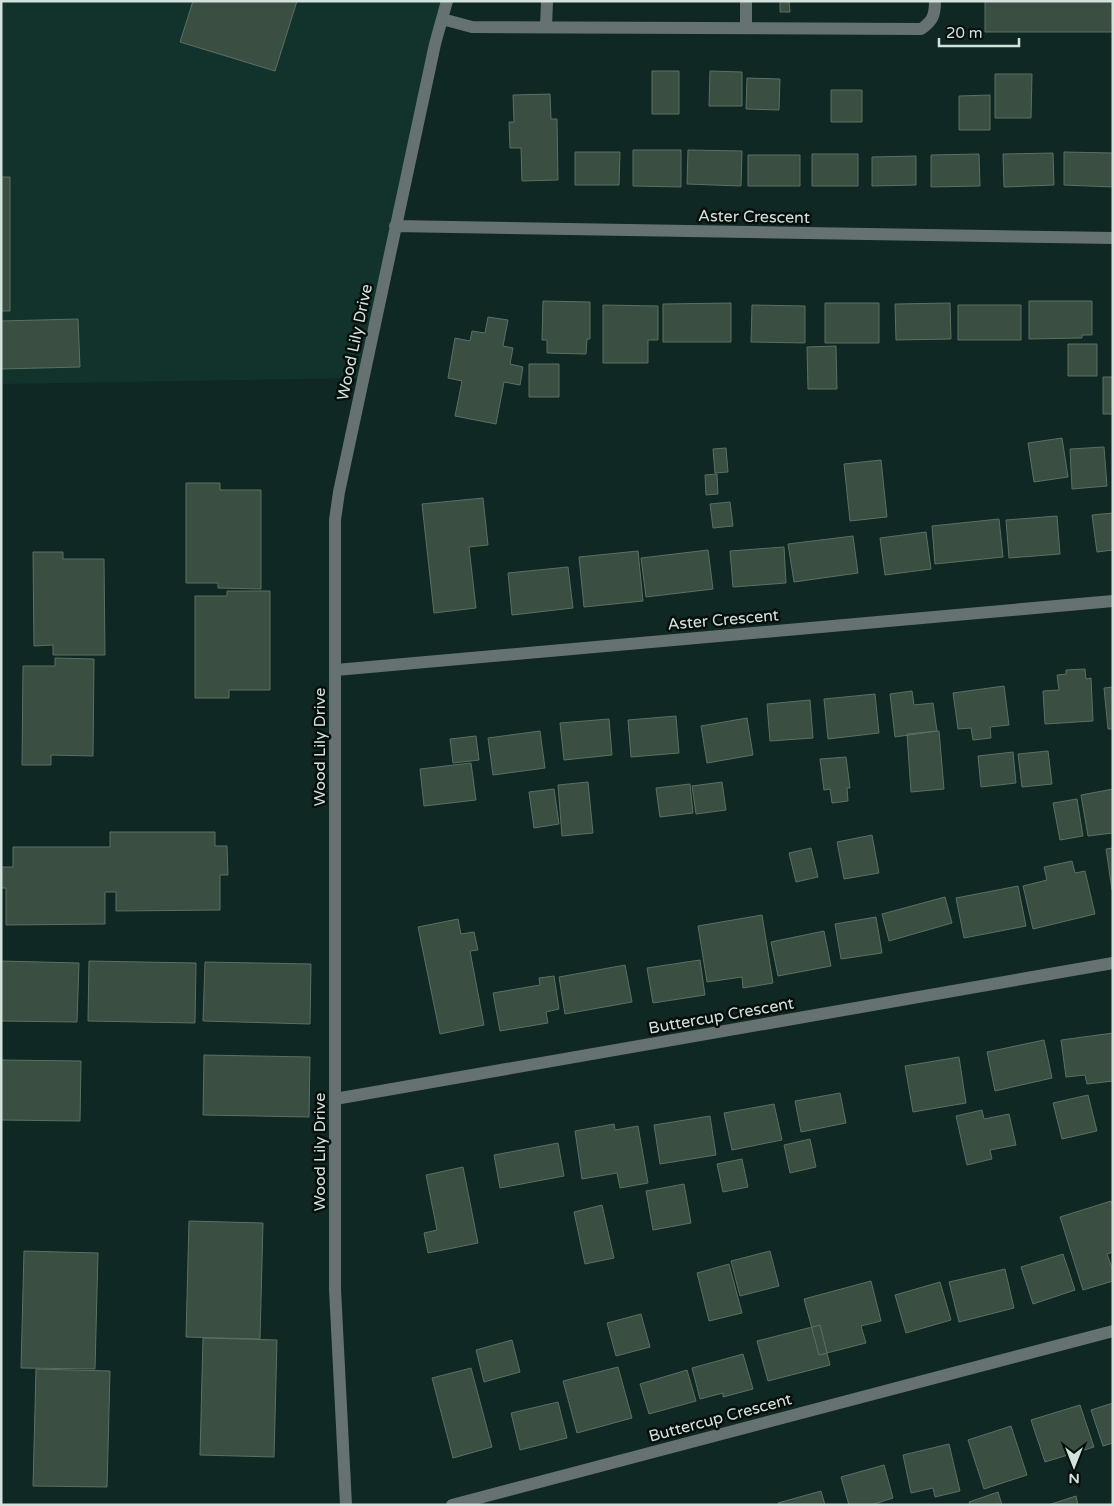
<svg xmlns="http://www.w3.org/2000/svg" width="1114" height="1506" viewBox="0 0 1114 1506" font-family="'Varela Round',sans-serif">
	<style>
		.built { fill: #11332c }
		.building { fill: #3a4e42; stroke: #5b7063 }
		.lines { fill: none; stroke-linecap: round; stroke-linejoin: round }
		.minor { stroke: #667272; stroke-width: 12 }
		.labels { text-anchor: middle; stroke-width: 5; stroke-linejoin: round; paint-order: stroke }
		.street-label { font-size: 16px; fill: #d4e2de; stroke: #060f0c }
	</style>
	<rect width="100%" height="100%" fill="#102823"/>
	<path class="built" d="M1,1H449L363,378L1,384Z"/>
	<path class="building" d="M193,1H297L275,71L180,42Z
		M780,1H789L790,12H780Z
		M985,1H1113V32H985Z
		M652,71H679V114H652Z
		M710,71L742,72V106H709Z
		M995,74H1032L1031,118H995Z
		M747,78L780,79L779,110L746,109Z
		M831,90H862V122H831Z
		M550,94L551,119H557L558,180L522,181L521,148H510L509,122H514L513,95Z
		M990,95V130H959V96Z
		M633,150H681V187L633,186Z
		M688,150L742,151L741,186L687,184Z
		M575,152H620L619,185H575Z
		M1064,152L1113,153V187L1064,185Z
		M1053,153L1054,185L1004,187L1003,154Z
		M812,154H858V186H812Z
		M979,154L980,186L931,187V155Z
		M748,155H800V186H748Z
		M916,156V185L872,186V157Z
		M1,177H10V311H1Z
		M543,301L590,302V339H587L586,354L547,353V340H542Z
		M1029,301H1092V335H1082V338L1029,339Z
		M731,303V342H663V304Z
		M825,303H879V343H825Z
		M950,303L951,339L896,340L895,304Z
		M603,305L658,306V340H648V363H603Z
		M752,305L805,306V343L751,342Z
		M958,305H1021V340H958Z
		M488,317L508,320L503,346L513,348L510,364L523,367L520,385L504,382L496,424L455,416L462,381L448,378L455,338L470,341L472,331L485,333Z
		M78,319L80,367L1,369V321Z
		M1068,344H1097V376H1068Z
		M836,346L837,389H808L807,347Z
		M529,364H559V397H529Z
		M1103,377H1113V414H1103Z
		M1062,438L1068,477L1034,482L1028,443Z
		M1104,447L1107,486L1072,489L1070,449Z
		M726,448L728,472L715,473L713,449Z
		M881,460L887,517L850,521L844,464Z
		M717,474L718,494L706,495L705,475Z
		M186,483H220V490H261V589L218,588V583H186Z
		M483,498L488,545L469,547L476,608L434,613L422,504Z
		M730,502L733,526L713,528L710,504Z
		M1113,513V550L1097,552L1092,515Z
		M1057,516L1060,554L1009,558L1006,520Z
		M999,519L1003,557L935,564L932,526Z
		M926,532L931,569L885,575L880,538Z
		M853,536L858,573L794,582L788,544Z
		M784,547L786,583L733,587L730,551Z
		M708,550L713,589L646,597L641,558Z
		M638,551L643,601L584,607L579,557Z
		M33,552H63V559H104L105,655H53V645L34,646Z
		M568,567L573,608L512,615L508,573Z
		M227,591H270V690H229V698H195V596H227Z
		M55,658L94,659L93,756L51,755V765H22L23,666H55Z
		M1085,669L1086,679L1091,678L1093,721L1045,724L1043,691L1059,690L1057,675L1066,674V670Z
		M1004,686L1009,725L990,727L991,738L973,740L971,728L958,729L953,693Z
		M1113,687V729H1108L1104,688Z
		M912,691L914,705L933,703L937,731L895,737L890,694Z
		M875,694L879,733L828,739L824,699Z
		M810,700L813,738L770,741L767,704Z
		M676,716L679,753L631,757L628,720Z
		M747,718L753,755L707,763L701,726Z
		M609,719L612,755L564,760L560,723Z
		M540,731L545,768L493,775L488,738Z
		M939,731L944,789L911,792L907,734Z
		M476,736L479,760L453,763L450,739Z
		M1048,751L1052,784L1022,787L1018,754Z
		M1013,752L1016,783L981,787L978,756Z
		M846,757L850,788H847L848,801L832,803L830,789L824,790L820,759Z
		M471,763L476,800L424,806L420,769Z
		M588,782L593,833L562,836L558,785Z
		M722,782L726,810L696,814L692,786Z
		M690,784L693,813L660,817L656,788Z
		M554,789L559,824L534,828L529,792Z
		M1113,789V833L1088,836L1081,795Z
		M1077,799L1083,836L1060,840L1053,803Z
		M110,832H215V846H227L228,875H220V910L116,911V892H105V924L6,925V888H1V867H13V847H110Z
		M872,835L879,873L844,879L837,842Z
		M811,848L818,877L796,882L789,853Z
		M1113,848V890H1112L1106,849Z
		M1072,861L1075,873L1085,871L1095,914L1033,929L1023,886L1047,880L1044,867Z
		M1018,886L1026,926L964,938L956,898Z
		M945,897L952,923L889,941L882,914Z
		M762,915L773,983L743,988L742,977L707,982L698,926Z
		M876,917L882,953L841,959L835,924Z
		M458,919L461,934L474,932L478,950L470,951L484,1025L440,1034L418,927Z
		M824,931L831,966L778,976L771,942Z
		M700,960L705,995L653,1003L647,968Z
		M1,961L79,963L77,1022L1,1021Z
		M89,961L196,963L195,1023L88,1021Z
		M205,962L311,964L310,1024L203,1021Z
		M625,965L632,1002L565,1014L559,977Z
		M554,976L559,1009L546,1012L548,1023L500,1031L493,993L540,985L539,978Z
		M1113,1033V1081L1087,1084L1085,1075L1066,1077L1061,1040Z
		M1044,1040L1052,1078L995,1091L987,1052Z
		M204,1055L310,1057L309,1117L203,1115Z
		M959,1057L966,1103L913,1112L905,1066Z
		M1,1060L81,1061L80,1121L1,1120Z
		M840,1093L846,1123L801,1132L795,1101Z
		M1088,1095L1097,1131L1062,1139L1053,1103Z
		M774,1104L782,1140L732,1150L724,1113Z
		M982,1110L984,1119L1009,1114L1016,1145L990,1150L992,1159L967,1165L956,1116Z
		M710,1116L716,1155L660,1164L654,1125Z
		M614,1124L615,1130L638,1126L648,1183L620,1188L617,1173L582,1179L575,1131Z
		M810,1139L816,1167L790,1173L784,1145Z
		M558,1143L564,1176L500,1188L494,1155Z
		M742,1159L748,1187L723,1192L717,1164Z
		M463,1167L478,1243L428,1253L424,1233L437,1230L426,1175Z
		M684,1184L691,1223L653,1230L646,1191Z
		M1111,1201L1113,1207V1252L1107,1254L1113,1271V1281L1083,1290L1060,1217Z
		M602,1205L614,1258L585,1264L574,1212Z
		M189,1221L263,1223L260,1339L186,1337Z
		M24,1251L98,1253L95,1369L21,1368Z
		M770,1251L779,1286L740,1296L731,1261Z
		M1063,1254L1075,1290L1033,1304L1021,1267Z
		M729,1264L742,1313L709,1321L697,1273Z
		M1005,1269L1014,1308L959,1322L949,1282Z
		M871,1281L881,1321L861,1326L866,1343L819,1355L804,1299Z
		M940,1282L951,1320L906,1333L895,1295Z
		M641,1314L650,1347L616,1356L607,1323Z
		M820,1325L830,1365L768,1381L757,1341Z
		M203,1338L277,1340L274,1457L200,1455Z
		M512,1340L520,1372L484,1382L476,1350Z
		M743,1354L753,1389L723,1397V1393L700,1399L692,1368Z
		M618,1367L632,1418L577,1433L563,1381Z
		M471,1368L492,1447L453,1458L432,1378Z
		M36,1369L110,1371L107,1487L33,1486Z
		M687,1370L696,1401L649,1414L640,1384Z
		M558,1402L567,1438L520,1450L511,1413Z
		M1113,1403V1443L1103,1446L1091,1410Z
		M1080,1405L1094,1447L1045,1462L1031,1420Z
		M1011,1426L1027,1475L984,1489L968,1440Z
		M949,1444L960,1491L935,1497L933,1488L911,1493L903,1455Z
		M884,1465L893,1498L871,1505H849L841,1477Z
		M821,1491L825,1505H779L778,1503Z
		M998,1492L1002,1505H970L969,1502Z
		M1076,1496L1078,1505H1048Z"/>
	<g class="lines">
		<path class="minor" d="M746,1V28
			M442,19L472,27L921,29C933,21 935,15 935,1
			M546,27L547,1
			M395,226L1113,238
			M336,670L1113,601
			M335,1099L1113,963
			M346,1505L335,1289V520L339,492L435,44L447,1
			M452,1505L1113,1331"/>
	</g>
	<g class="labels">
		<g class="street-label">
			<text transform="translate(754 216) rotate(1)" y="6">Aster Crescent</text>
			<text transform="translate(354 342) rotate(-78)" y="6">Wood Lily Drive</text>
			<text transform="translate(723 619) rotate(-5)" y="6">Aster Crescent</text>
			<text transform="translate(319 747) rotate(-90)" y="6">Wood Lily Drive</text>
			<text transform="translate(721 1015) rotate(-10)" y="6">Buttercup Crescent</text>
			<text transform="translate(319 1152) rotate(-90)" y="6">Wood Lily Drive</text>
			<text transform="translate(720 1417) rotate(-15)" y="6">Buttercup Crescent</text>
		</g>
	</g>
	<rect width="1114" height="1506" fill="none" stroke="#d4e2de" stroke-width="5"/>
	<g transform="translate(1074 1466) rotate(180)" stroke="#060f0c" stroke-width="4" paint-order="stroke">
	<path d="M0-4L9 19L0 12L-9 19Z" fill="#d4e2de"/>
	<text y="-8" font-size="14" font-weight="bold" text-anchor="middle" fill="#d4e2de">N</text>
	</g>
	<path d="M939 38v8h80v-8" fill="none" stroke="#d4e2de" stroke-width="2.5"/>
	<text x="946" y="38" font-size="15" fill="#d4e2de" stroke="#060f0c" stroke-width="4" paint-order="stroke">20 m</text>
</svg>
